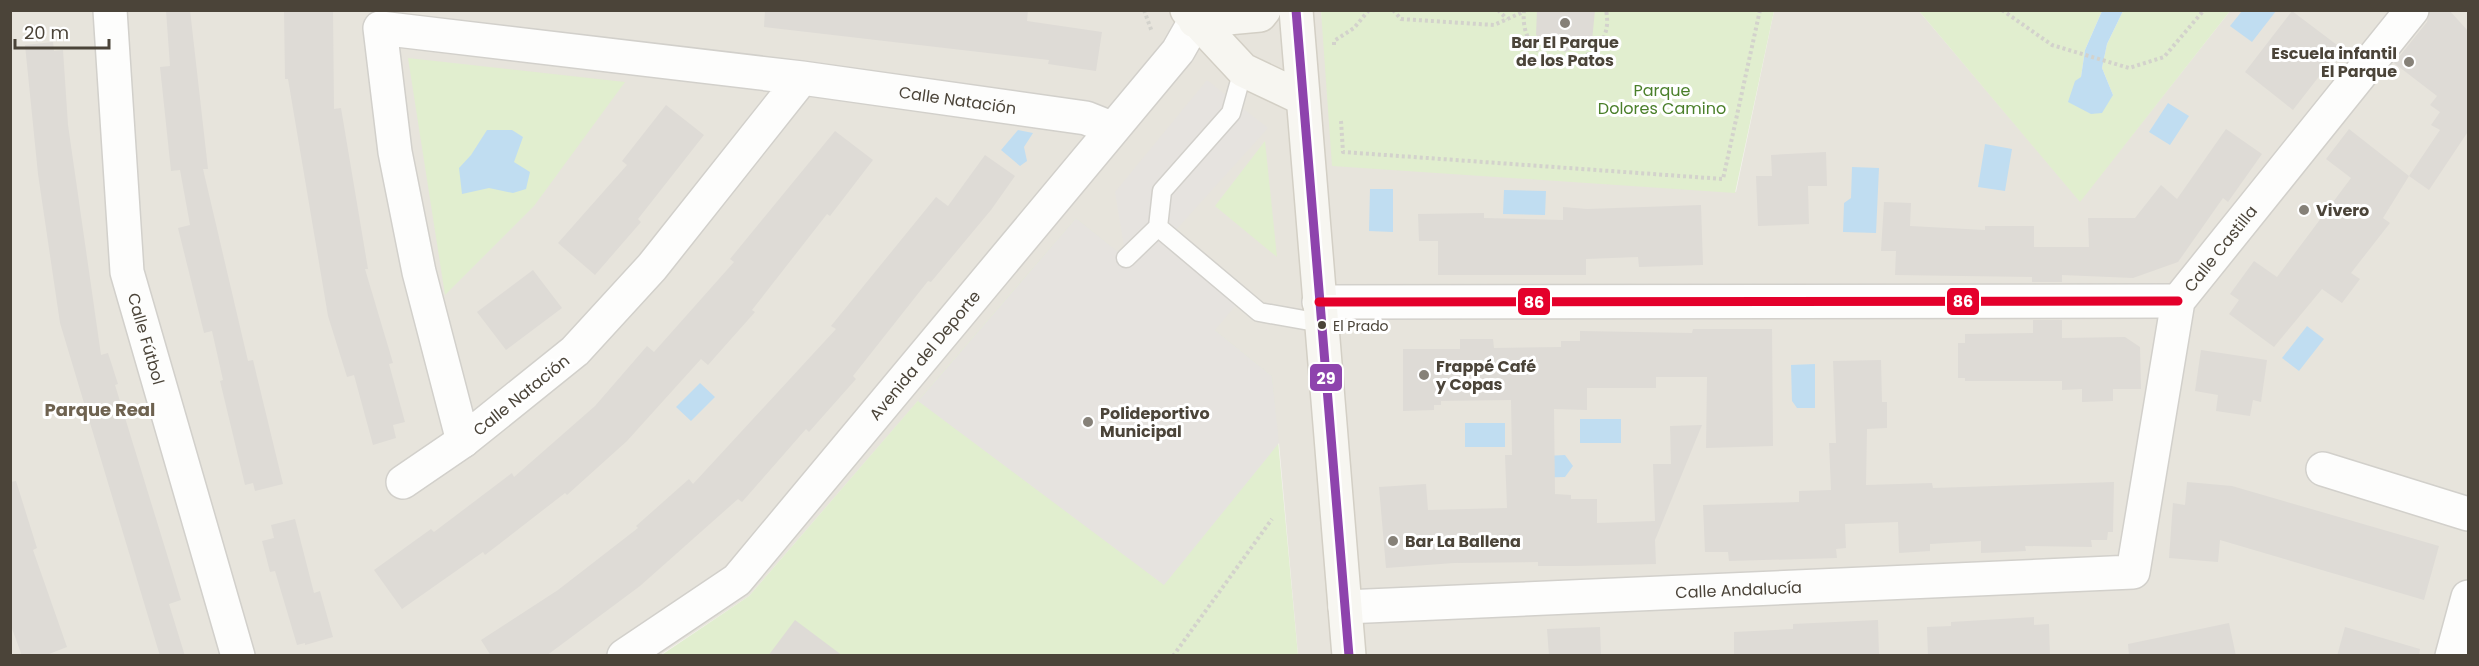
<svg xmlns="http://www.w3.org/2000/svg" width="2479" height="666" viewBox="0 0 2479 666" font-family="Poppins,sans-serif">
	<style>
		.residential { fill: #e7e4dc }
		.green { fill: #e1eecf }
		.parking { fill: #e6e3df }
		.water { fill: #c0ddf1 }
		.building { fill: #dedbd6 }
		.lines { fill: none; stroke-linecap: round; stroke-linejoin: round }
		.service-casing { stroke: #d2d0cb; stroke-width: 21 }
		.minor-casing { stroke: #d2d0cb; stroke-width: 36 }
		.secondary-casing { stroke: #d3cfc5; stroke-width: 36 }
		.path { stroke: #d3d2cc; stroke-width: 4; stroke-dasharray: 3 3; stroke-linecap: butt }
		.service { stroke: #fdfdfc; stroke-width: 18 }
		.minor { stroke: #fdfdfc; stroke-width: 33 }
		.secondary { stroke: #f7f6f1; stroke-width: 33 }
		.bus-1-casing { stroke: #fff; stroke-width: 14 }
		.bus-2-casing { stroke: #fff; stroke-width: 14 }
		.bus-1 { stroke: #8e44ad; stroke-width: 9 }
		.bus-2 { stroke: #e4002b; stroke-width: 9 }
		.poi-dot { fill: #868178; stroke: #fff; stroke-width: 2 }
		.bus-dot { fill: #4b4439; stroke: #fff; stroke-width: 2 }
		.labels { text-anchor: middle; stroke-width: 6; stroke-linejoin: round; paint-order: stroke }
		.bus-label { font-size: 14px; fill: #4b4439; stroke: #fff; text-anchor: start }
		.poi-label { font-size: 16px; font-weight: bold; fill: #4b4439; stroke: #fff; text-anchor: start }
		.park-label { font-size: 16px; fill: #4a7f2a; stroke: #fff }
		.street-label { font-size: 16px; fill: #4b4439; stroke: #fff }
		.neighbourhood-label { font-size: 18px; font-weight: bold; fill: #6e6250; stroke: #fff }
		.line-badge { stroke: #fff; stroke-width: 2 }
		.badge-label { font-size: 16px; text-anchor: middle; font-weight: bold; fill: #fff }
	</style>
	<rect width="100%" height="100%" fill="#f4f2ee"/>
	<path class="residential" d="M10,11H1321L1323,27L1736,192L1774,11H1919L2080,201L2230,11H2468V655H1298L1279,443L1076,219L749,596L660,655H11Z"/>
	<path class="green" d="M1321,11H1774L1735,193L1332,166Z
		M1919,11H2102L2085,50L2081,77L2113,95L2102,68L2107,44L2123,11H2230L2080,202Z
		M408,58L625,82L534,206L445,295Z
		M1265,141L1277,257L1215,206Z
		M1076,218L1272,376L1298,655L660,656L749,596Z"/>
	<path class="parking" d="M1207,80L1268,128L1165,242L1237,304L1215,330L1272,376L1279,443L1164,585L918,401L1076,218L1126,258L1115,192Z"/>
	<path class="water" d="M2102,11H2123L2107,44L2102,68L2113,95L2102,113L2091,114L2068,102L2075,81L2081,77L2085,50Z
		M2242,11V10L2276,11L2252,42L2230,26Z
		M2168,103L2189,116L2170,145L2149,132Z
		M487,130H512L523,137L514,162L530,172L526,189L513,193L489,188L462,194L459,168L471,155Z
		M1018,130L1033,133L1024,147L1027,161L1020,166L1001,150Z
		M1985,144L2012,149L2005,191L1978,187Z
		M1852,167L1879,168L1876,233L1843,232L1844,203L1851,198Z
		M1370,189H1393V232L1369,231Z
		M1504,190L1546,191L1545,215L1503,214Z
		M2307,326L2324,339L2299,371L2282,358Z
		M1815,364V408H1797L1792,401L1791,365Z
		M700,383L715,397L691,421L676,407Z
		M1580,419H1621V443H1580Z
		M1465,423H1505V447H1465Z
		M1565,455L1573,466L1565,477L1527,478L1528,457Z"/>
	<path class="building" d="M166,10H190L208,169H203L248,361L253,360L283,484L255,491L253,483L245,485L220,381L223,380L212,331L204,333L178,228L190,225L180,170L171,171L160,67L170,66Z
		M284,10H333L334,109L341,108L368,269H365L393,363L389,364L405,422L393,425L396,438L373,445L354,375L347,377L328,316L288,79H285Z
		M765,10H1028L1027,21L1102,32L1096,71L1048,64L1049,60L764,27Z
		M1537,10H1595L1592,41L1565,52L1536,35Z
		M2430,10H2449L2469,32V130L2429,190L2409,176L2440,130L2431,125L2440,112L2430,105L2437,96L2394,63L2427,22Z
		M2292,11L2341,48L2293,110L2245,72Z
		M53,42L54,51L63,50L68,125L101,355L108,353L118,384L115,385L181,600L169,604L185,656H160L60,323L38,174L25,45Z
		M666,105L704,135L638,219L641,222L595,275L558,243L627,165L622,161Z
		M2226,129L2262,154L2228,202L2223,198L2178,262L2133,278L2062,275V282H2032V277L1895,275L1896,251H1881L1884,202L1911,203L1910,226L1985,230V226H2034V247H2089L2088,218H2135L2161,185L2177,199Z
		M2349,129L2409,176L2383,218L2390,223L2351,273L2360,279L2342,303L2322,289L2274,347L2229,314L2239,300L2230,294L2254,261L2277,277L2351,178L2326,159Z
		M835,131L873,160L830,216L827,214L752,310L755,312L708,365L701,359L627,441L567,495L565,493L485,555L483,552L402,609L374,570L431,529L434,532L512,473L514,477L595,406L647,346L654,352L734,262L730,259Z
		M1826,152L1827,186H1808L1809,224L1758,226L1756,176H1772L1771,155Z
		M985,155L1015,176L991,210L931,282L928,281L853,376L856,379L809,432L806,429L742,502L738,499L640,586L546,656H491L481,640L558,590L638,528L636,526L689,479L693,484L836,329L831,326L936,197L948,206Z
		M1701,205L1703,265L1639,267L1638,257L1586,259V275H1438V241H1419L1418,214L1484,213V218L1563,220V207L1587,209Z
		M533,270L562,308L506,350L477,312Z
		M2033,320H2062V338L2125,337L2140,347L2141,389H2113V401L2082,402V389L2062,390V381H1965V378H1958V343H1965V334L2033,333Z
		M1693,329H1772L1773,446L1706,448L1707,377H1656V388H1587V410L1554,409L1555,494L1571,495V499H1597V523L1655,521L1653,464H1671L1670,426L1702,425L1655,540L1656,564L1575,566H1538V562L1454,563L1386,568L1379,487L1426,484L1428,510L1507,508L1505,455H1512L1511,400L1441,401V405H1434V410L1403,411V349H1460V339H1493L1494,348L1561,347V341H1580V331L1692,333Z
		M2201,350L2267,360L2261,402L2253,400L2250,416L2216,411L2218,395L2195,391Z
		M1881,360L1882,402H1887V428L1867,429L1866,485L1932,483L1933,488L2114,482L2113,532H2108L2107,540H2091L2092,547L2025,546L2026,551L1981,553V541L1930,544V551L1899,553L1898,522L1845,524L1846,548L1836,549L1837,558L1729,561L1728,552H1705L1703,505L1799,502V491L1831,490L1829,443H1836L1833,361Z
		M16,481L37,548L33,550L67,647L44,656H22L10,623V482Z
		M2187,482L2232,486L2439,546L2424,600L2220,540L2218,562L2169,558L2173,503L2185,505Z
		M295,519L314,593L320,591L333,637L305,645V643L297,645L275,571L270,572L262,541L274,538L271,525Z
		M2034,617V625L2049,624L2050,656H1928L1927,627L1951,626V622Z
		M795,620L843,656H768Z
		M1878,620L1879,655L1734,656V632L1793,629V624Z
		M2229,623L2236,656H2129L2128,644Z
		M1600,627L1601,656H1549L1547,629Z
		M2345,627L2420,649L2419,656H2337Z"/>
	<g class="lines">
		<g class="service-casing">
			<path id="service" d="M1243,70L1231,113L1162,191L1158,227L1259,312L1321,323
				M1126,258L1158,227"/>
		</g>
		<g class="minor-casing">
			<g id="minor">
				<path id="s1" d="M110,10L127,272L238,656"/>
				<path id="s2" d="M802,78L652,267L575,351L463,441L419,272L395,152L380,28L802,78L1086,118L1111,128"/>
				<path d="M1319,302L2178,301"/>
				<path d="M2323,469L2468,514"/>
				<path d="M403,482L463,441"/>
				<path id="s3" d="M1345,607L2133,572L2178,301L2412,10"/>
				<path id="s4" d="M624,656L737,580L1178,51L1195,21"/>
				<path d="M2452,656L2468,597"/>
			</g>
		</g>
		<g class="secondary-casing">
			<path id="secondary" d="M1187,10L1243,70L1302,98
				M1296,10L1349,656
				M1195,21L1260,15L1264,10"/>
		</g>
		<path class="path" d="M1144,10L1152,32
			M1393,10L1401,19L1494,25L1523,12
			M1498,10L1507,19
			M1524,10C1517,80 1619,73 1606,10
			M2002,10L2052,45L2129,68L2164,57L2204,10
			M1334,45V41L1354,28L1369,10
			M1341,121L1343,152L1723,179L1760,10
			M1173,656L1272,519"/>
		<use href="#service" class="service"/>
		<use href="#minor" class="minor"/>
		<use href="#secondary" class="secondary"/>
		<g class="bus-1-casing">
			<path id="bus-1" d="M1296,10L1349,656"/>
		</g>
		<g class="bus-2-casing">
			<path id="bus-2" d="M1319,302L2178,301"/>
		</g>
		<use href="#bus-1" class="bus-1"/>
		<use href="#bus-2" class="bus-2"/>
	</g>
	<g class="poi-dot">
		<circle cx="1565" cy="23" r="6"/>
		<circle cx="2409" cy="62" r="6"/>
		<circle cx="2304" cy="210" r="6"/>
		<circle cx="1424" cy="375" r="6"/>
		<circle cx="1088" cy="422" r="6"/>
		<circle cx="1393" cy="541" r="6"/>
	</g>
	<circle class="bus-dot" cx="1322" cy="325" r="5"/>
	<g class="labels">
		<g class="bus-label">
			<text x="1333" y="331">El Prado</text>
		</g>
		<g class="poi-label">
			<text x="1565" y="48" text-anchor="middle">Bar El Parque<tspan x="1565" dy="18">de los Patos</tspan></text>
			<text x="2397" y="59" text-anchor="end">Escuela infantil<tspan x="2397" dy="18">El Parque</tspan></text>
			<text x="2316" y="216">Vivero</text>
			<text x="1436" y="372">Frappé Café<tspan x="1436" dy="18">y Copas</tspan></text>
			<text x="1100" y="419">Polideportivo<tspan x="1100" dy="18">Municipal</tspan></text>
			<text x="1405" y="547">Bar La Ballena</text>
		</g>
		<g class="park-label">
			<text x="1662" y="96">Parque<tspan x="1662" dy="18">Dolores Camino</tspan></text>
		</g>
		<g class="street-label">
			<text dy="6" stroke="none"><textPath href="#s2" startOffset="1503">Calle Natación</textPath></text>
			<text dy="6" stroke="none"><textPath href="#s3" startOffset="1131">Calle Castilla</textPath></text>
			<text dy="6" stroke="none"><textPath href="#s1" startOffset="332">Calle Fútbol</textPath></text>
			<text dy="6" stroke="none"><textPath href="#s4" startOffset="429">Avenida del Deporte</textPath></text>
			<text transform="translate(521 395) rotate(-39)" y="6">Calle Natación</text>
			<text dy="6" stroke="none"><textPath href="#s3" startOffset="394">Calle Andalucía</textPath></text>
		</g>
		<g class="neighbourhood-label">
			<text x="100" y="416">Parque Real</text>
		</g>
	</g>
	<g class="line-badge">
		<rect x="1946" y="287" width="34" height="29" rx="6" fill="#e4002b"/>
		<rect x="1517" y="287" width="34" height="29" rx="6" fill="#e4002b"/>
		<rect x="1309" y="363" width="34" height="29" rx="6" fill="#8e44ad"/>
	</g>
	<g class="badge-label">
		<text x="1963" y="307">86</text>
		<text x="1534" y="308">86</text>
		<text x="1326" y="384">29</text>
	</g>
	<rect width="2479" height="666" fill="none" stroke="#4b4439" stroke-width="24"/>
	<path d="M15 39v9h94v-9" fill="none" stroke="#4b4439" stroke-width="3"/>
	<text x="24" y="39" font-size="18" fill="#4b4439" stroke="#ffffff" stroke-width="4.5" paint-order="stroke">20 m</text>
</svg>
